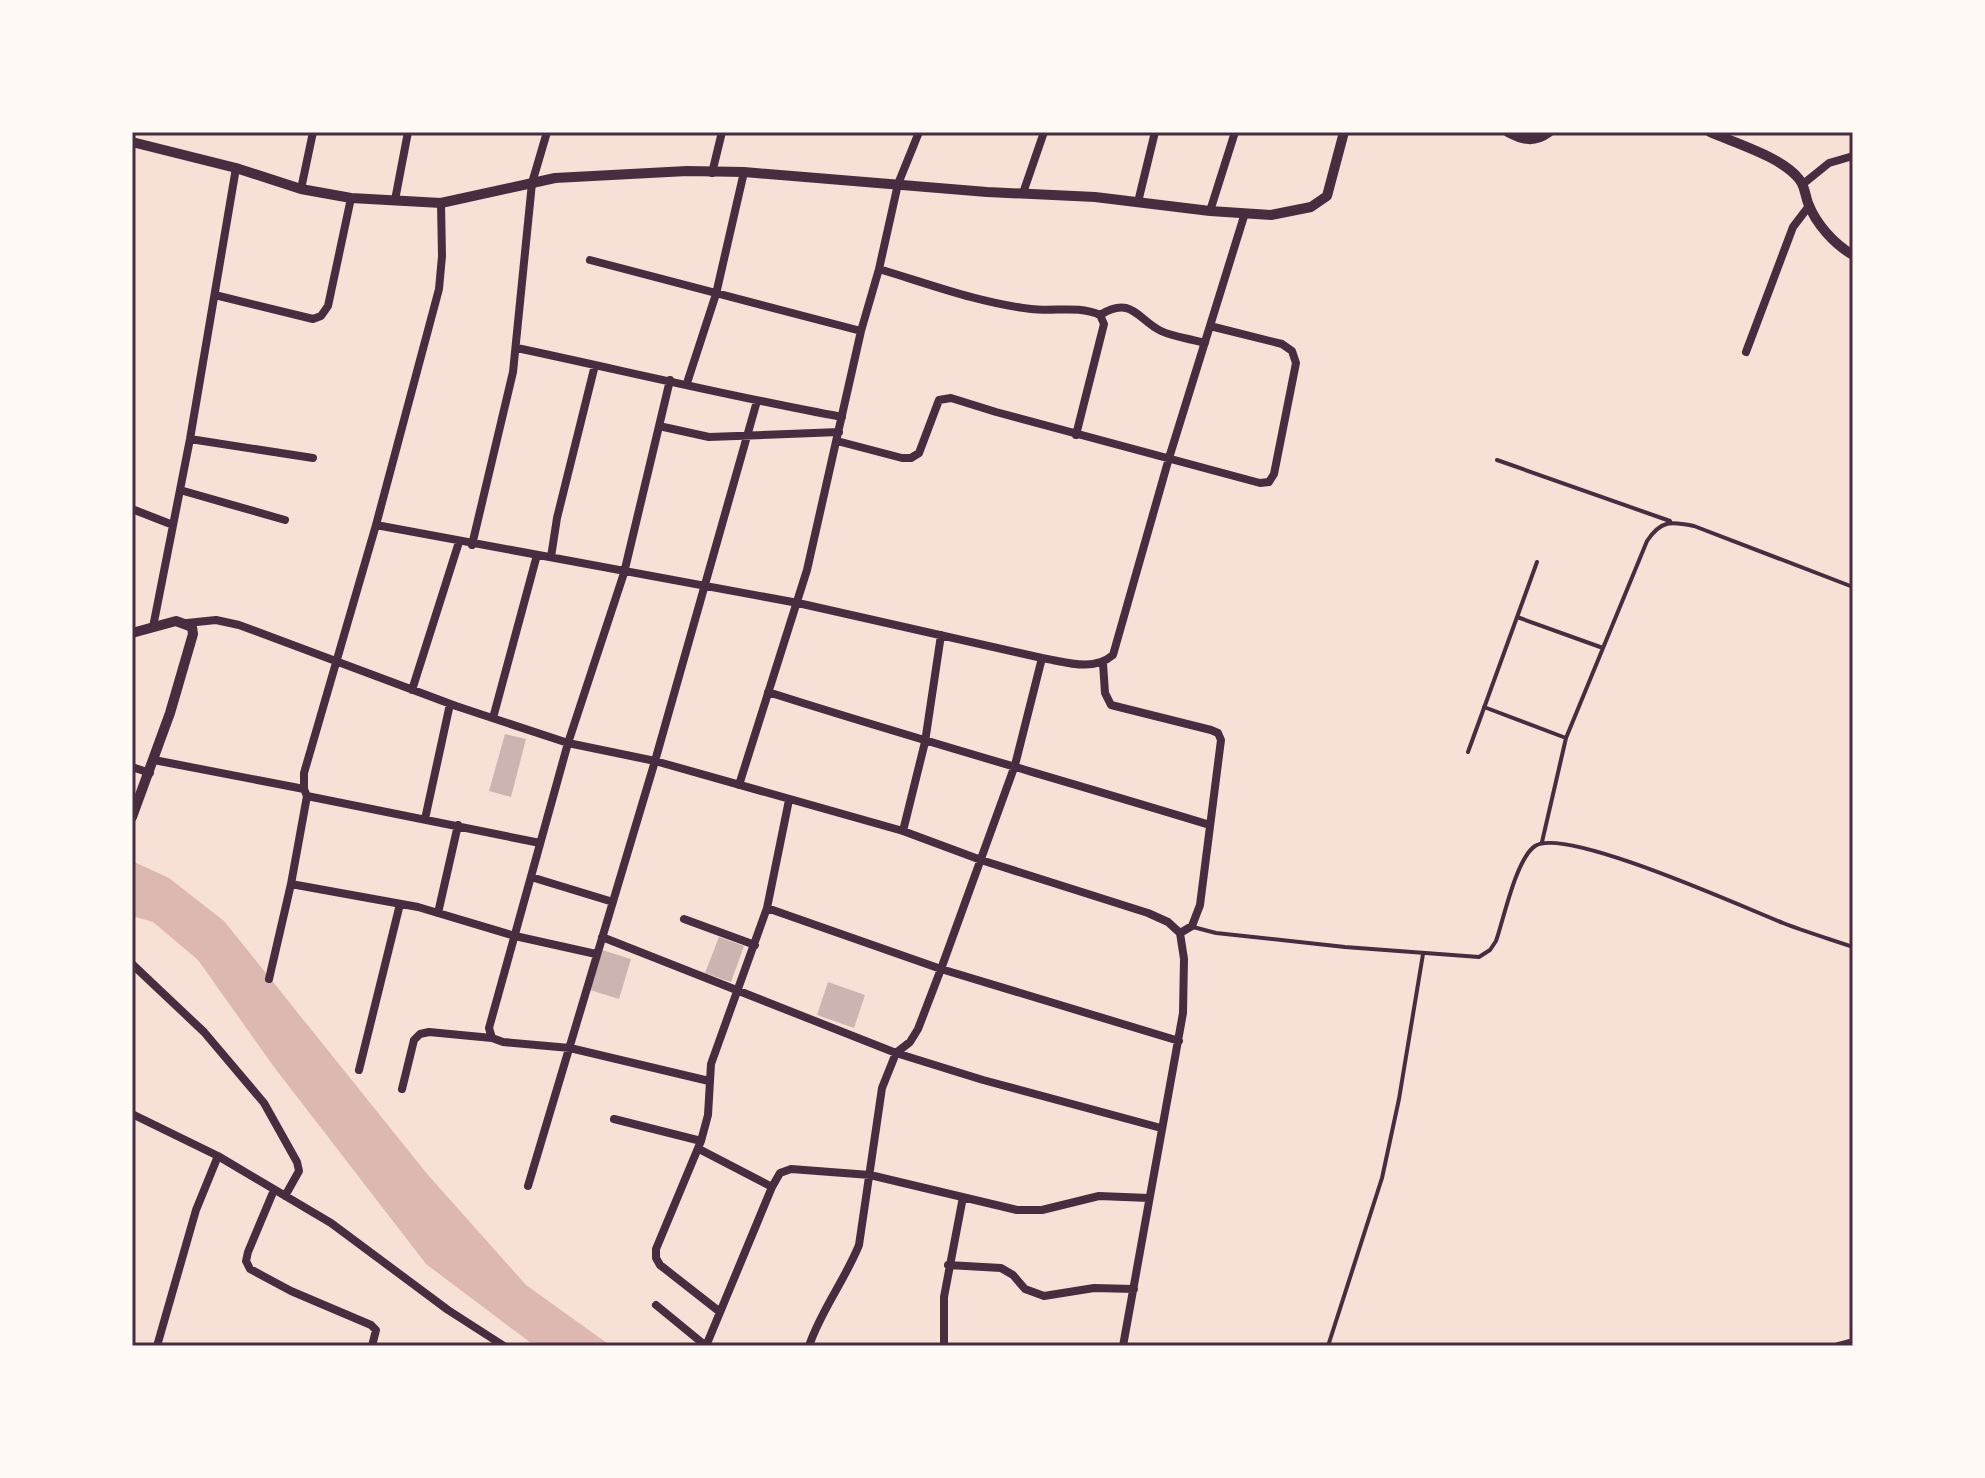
<svg xmlns="http://www.w3.org/2000/svg" width="1985" height="1478" viewBox="0 0 1985 1478" font-family="Raleway,sans-serif">
	<style>
		.water { fill: #dcb8b0 }
		.building { fill: #ccb4b1 }
		.lines { fill: none; stroke-linecap: round; stroke-linejoin: round }
		.service { stroke: #4a2c40; stroke-width: 4 }
		.minor { stroke: #4a2c40; stroke-width: 8 }
		.tertiary { stroke: #4a2c40; stroke-width: 10 }
		.neatline { fill: none; stroke: #4a2c40; stroke-width: 3 }
	</style>
	<rect width="100%" height="100%" fill="#f7e1d7"/>
	<path class="water" d="M132,861L169,878L224,921L428,1175L526,1285L611,1346H535L426,1264L274,1067L198,960L153,922L132,916Z"/>
	<path class="building" d="M505,734L526,739L511,797L489,791Z
		M719,937L744,946L731,982L705,973Z
		M602,950L631,959L619,999L590,990Z
		M828,982L865,995L854,1028L817,1015Z"/>
	<g class="lines">
		<path class="service" d="M1497,460L1670,521
			M1517,617L1603,648
			M1484,707L1566,738
			M1468,752L1537,562
			M1542,842L1566,738L1647,541C1661,520 1671,521 1694,526L1853,587
			M1193,927L1216,933L1345,947L1479,957L1490,950L1496,941C1504,918 1516,859 1535,846C1565,826 1745,908 1783,923C1806,932 1830,939 1853,947
			M1328,1346L1382,1178L1399,1099L1423,954"/>
		<path class="minor" d="M712,173L722,132
			M1803,184L1829,163L1853,156
			M301,189L313,132
			M1023,193L1044,132
			M395,200L408,132
			M1138,202L1155,132
			M441,203L442,256L439,289L376,525L304,773V789L307,796L540,843
			M1210,211L1235,132
			M590,260L861,331
			M879,269C929,284 979,303 1031,309C1054,312 1078,305 1100,315L1104,324L1076,435
			M215,295L313,319L321,316L328,306L351,198
			M1100,315C1132,295 1138,320 1161,331C1174,337 1191,339 1205,343
			M517,348C625,371 733,397 842,417
			M1746,352L1793,227L1809,206
			M670,380L624,573L568,743L489,1028L492,1038L503,1042L570,1048L709,1081
			M687,383L716,294L744,172
			M659,426L709,437L839,432
			M190,439L313,458
			M837,441L902,458H911L919,453L939,400L951,398L996,412L1260,483L1269,482L1274,474L1296,363L1292,351L1282,344L1210,326
			M180,490L285,520
			M132,509L173,525
			M376,525L798,603L1042,658
			M472,545L513,372L532,183L547,132
			M551,557L557,518L595,365
			M187,623L216,620L239,625L456,706L568,743L655,761L903,831L981,860L1148,913L1168,922L1180,933L1184,959L1183,1013L1123,1346
			M153,627L190,439L236,168
			M1103,663L1105,693L1111,705L1211,730L1218,733L1221,740L1200,905L1192,926L1180,933
			M412,690L459,542
			M768,692C915,739 1063,780 1210,825
			M493,718L537,555
			M154,760L304,789
			M132,767L150,773
			M739,785L807,570L861,331L879,269L898,184L919,132
			M425,819L450,704
			M903,831L925,742L941,635
			M531,877L613,902
			M291,884L418,907L515,936L596,954
			M767,908L941,969L1179,1041
			M438,913L458,825
			M684,919L755,945
			M602,937L896,1053L983,1080L1161,1128
			M132,964L204,1032L264,1103L297,1162L299,1171L285,1196
			M269,979L291,884L307,796
			M359,1070L400,904
			M402,1089L414,1040L420,1034L429,1032L492,1038
			M132,1114L218,1156L331,1223L448,1310L504,1346
			M614,1119L701,1141
			M699,1149L772,1187
			M528,1186L655,761L757,401
			M274,1190L248,1252L246,1261L250,1269L291,1291L371,1325L376,1330L372,1346
			M948,1265L1001,1268L1013,1275L1025,1289L1044,1296L1094,1288L1134,1289
			M656,1305L706,1346
			M720,1312L660,1265L656,1258V1249L701,1141L708,1115L711,1064L767,908L789,800
			M157,1346L196,1210L218,1156
			M706,1346L772,1187L780,1173L791,1169L870,1175L1017,1210H1042L1099,1196L1149,1198
			M809,1346C821,1310 845,1280 859,1245L882,1088L896,1053L910,1042L918,1029L941,969L1015,765L1042,658C1066,662 1093,672 1113,655L1169,458L1245,213
			M944,1346V1297L963,1197
			M1838,1346L1853,1342"/>
		<path class="tertiary" d="M1508,132C1523,140 1534,143 1549,132
			M1710,132C1735,143 1782,157 1799,179C1805,186 1805,195 1808,203C1816,224 1834,244 1853,255
			M132,142L236,168L301,189L351,198L441,203L555,178L687,171L744,172L987,192L1095,197L1210,211L1271,215L1311,207L1327,196L1344,132
			M132,633L176,621L192,627L193,634L170,713L132,817"/>
	</g>
	<rect width="1985" height="1478" fill="none" stroke="#fffaf5" stroke-width="268"/>
	<rect x="134" y="134" width="1717" height="1210" class="neatline"/>
</svg>
